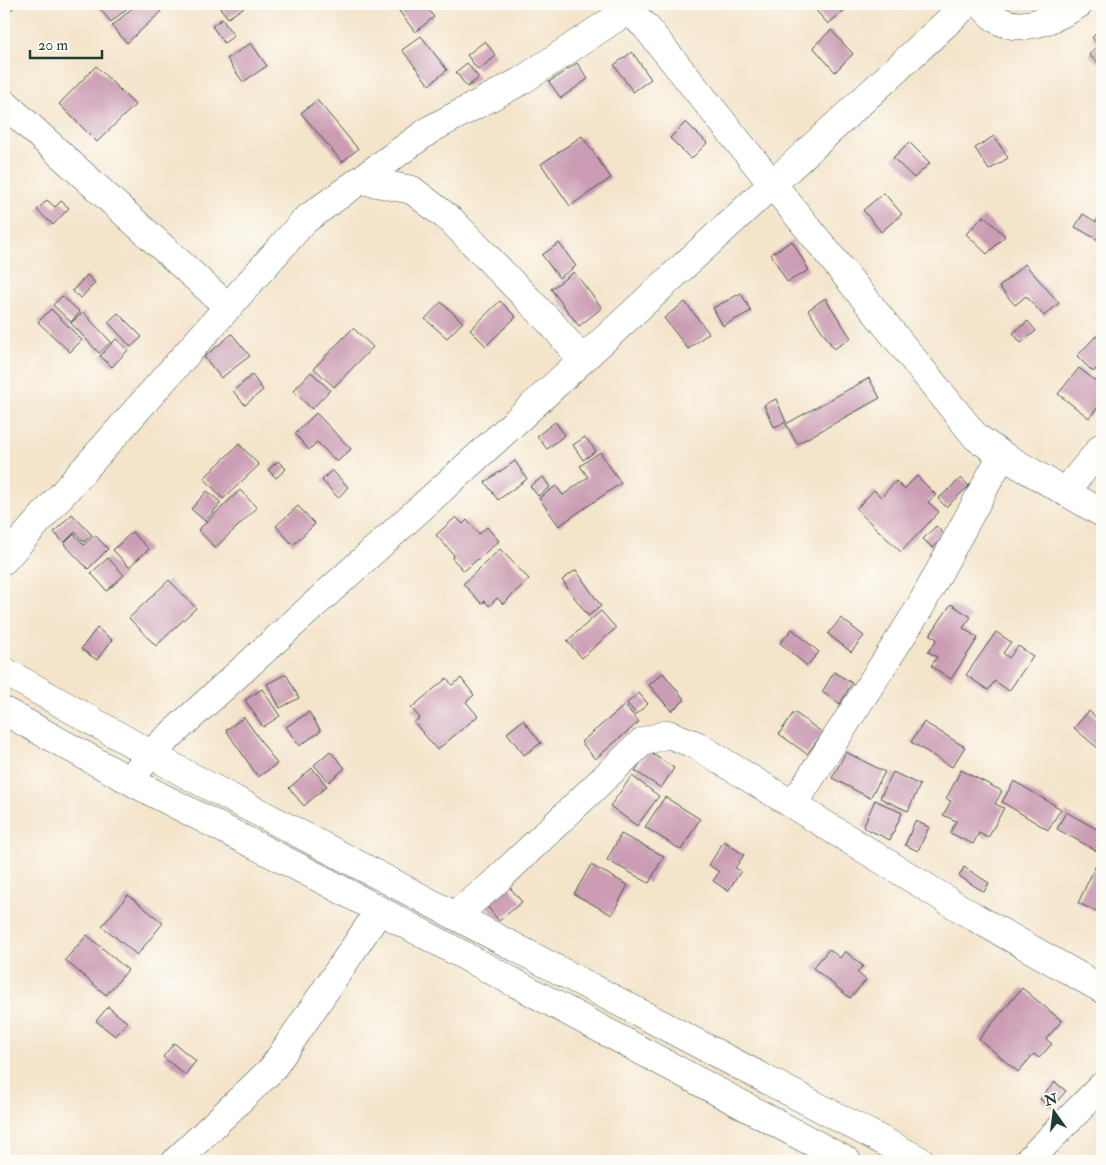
<svg xmlns="http://www.w3.org/2000/svg" width="1106" height="1165" viewBox="0 0 1106 1165" font-family="'IM FELL Double Pica',serif">
	<style>
		.building { fill: #cb9cb3 }
		.lines { fill: none; stroke-linecap: round; stroke-linejoin: round }
		.minor-casing { stroke: #3f564a; stroke-width: 29 }
		.minor { stroke: #fff; stroke-width: 28 }
	</style>
	<rect width="100%" height="100%" fill="#fdfcf7"/>
	<filter id="ink" filterUnits="userSpaceOnUse"><feTurbulence type="fractalNoise" baseFrequency=".02" numOctaves="2"/><feDisplacementMap in="SourceGraphic" scale="10" xChannelSelector="R" yChannelSelector="G"/><feConvolveMatrix kernelMatrix="1 2 1 2 8 2 1 2 1" color-interpolation-filters="sRGB"/></filter>
	<filter id="wash" filterUnits="userSpaceOnUse"><feTurbulence type="fractalNoise" baseFrequency=".0096" numOctaves="4" result="noise"/><feDisplacementMap in="SourceGraphic" scale="20" xChannelSelector="R" yChannelSelector="G"/><feGaussianBlur stdDeviation="1.12" result="paint"/><feColorMatrix in="noise" values="0 0 0 0 0 0 0 0 0 0 0 0 0 0 0 0 0 1.4 0 .05"/><feComposite in="paint" operator="in"/></filter>
	<g filter="url(#wash)">
		<rect width="100%" height="100%" fill="#f4e4ca"/>
		<g id="blocks">
			<path class="building" d="M4,4H17L4,16Z
				M96,4H132L111,22Z
				M137,4H153L161,12L127,43L112,26Z
				M217,4H249L228,18Z
				M408,4H424L434,17L415,32L399,11Z
				M817,4H844L847,8L828,24L813,7Z
				M222,19L234,36L224,43L212,26Z
				M1102,26V66L1089,55L1099,44L1092,38Z
				M831,30L853,54L835,72L813,47Z
				M421,36L447,70L429,85L402,50Z
				M485,41L496,56L478,70L467,55Z
				M251,43L267,66L243,82L227,59Z
				M632,52L651,79L633,92L614,65Z
				M467,63L479,78L467,87L456,72Z
				M577,63L588,79L561,98L549,82Z
				M96,66L135,105L97,142L59,104Z
				M317,100L358,149L342,162L301,113Z
				M686,122L707,143L691,159L670,138Z
				M582,136L611,178L570,206L541,164Z
				M994,136L1008,158L989,170L975,148Z
				M909,142L930,163L914,178L893,158Z
				M884,193L902,214L881,232L863,210Z
				M47,200L55,207L61,201L69,208L53,225L37,210Z
				M1102,210V242L1075,227L1083,214L1096,222Z
				M984,216L1005,236L987,254L966,234Z
				M792,241L809,270L787,282L771,254Z
				M559,243L576,266L559,278L542,255Z
				M1025,264L1059,303L1044,316L1026,296L1015,305L999,287Z
				M574,272L602,308L579,326L551,289Z
				M87,275L95,283L81,298L72,291Z
				M741,293L751,311L723,326L713,308Z
				M62,296L80,312L71,322L53,305Z
				M825,298L851,338L834,349L808,310Z
				M500,301L516,317L486,346L470,330Z
				M441,302L463,322L447,338L425,319Z
				M685,302L709,333L688,349L664,318Z
				M51,309L82,340L70,352L38,322Z
				M83,312L111,342L99,353L71,323Z
				M118,313L142,337L131,347L108,322Z
				M1028,321L1036,331L1021,343L1013,333Z
				M353,328L373,347L334,387L314,368Z
				M232,334L250,356L221,378L204,357Z
				M1096,336L1102,342V363L1093,372L1077,356Z
				M116,339L128,350L112,367L100,356Z
				M1079,368L1102,386V402L1089,418L1058,394Z
				M311,372L330,390L312,409L293,391Z
				M252,375L263,390L245,405L233,391Z
				M869,378L880,398L797,444L786,424Z
				M776,399L786,422L774,427L764,405Z
				M316,413L351,449L337,462L317,442L309,450L295,434Z
				M555,422L565,435L547,449L537,436Z
				M585,437L596,451L583,460L573,445Z
				M239,444L259,465L223,499L204,478Z
				M600,452L621,483L559,526L539,498L556,486L563,495L588,477L580,466Z
				M278,461L286,469L276,478L268,470Z
				M515,461L527,479L498,500L485,482Z
				M332,470L348,487L338,498L322,480Z
				M917,476L936,495L928,502L939,512L901,552L856,509L874,490L881,497L896,481L904,489Z
				M543,477L550,487L538,496L530,486Z
				M961,478L969,486L946,507L938,499Z
				M240,490L257,508L215,548L198,530Z
				M207,491L221,503L205,521L191,509Z
				M298,506L315,524L293,545L276,526Z
				M72,514L92,535L84,542L75,532L64,543L54,532Z
				M456,517L463,524L467,520L479,534L487,527L499,541L464,571L452,558L454,555L436,535Z
				M936,526L945,535L933,548L923,539Z
				M132,532L149,549L129,567L113,550Z
				M74,534L84,545L95,535L108,549L88,569L64,544Z
				M500,549L529,579L503,604L497,598L489,606L485,601L482,604L463,584Z
				M108,558L124,575L107,591L91,573Z
				M576,570L601,606L588,616L562,580Z
				M169,580L196,608L156,646L129,618Z
				M951,604L971,617L963,628L978,638L951,679L931,666L937,657L928,652L937,639L930,635Z
				M601,611L616,628L582,658L567,641Z
				M841,618L864,636L851,652L828,634Z
				M97,628L112,640L97,660L81,649Z
				M792,629L819,652L807,666L780,643Z
				M996,632L1011,642L1003,653L1009,658L1018,646L1033,656L1009,691L995,681L988,690L966,675Z
				M834,672L852,683L840,704L822,692Z
				M663,673L685,700L671,711L649,685Z
				M286,674L299,698L280,708L267,684Z
				M447,678L452,685L461,678L474,695L466,702L478,716L437,750L414,722L420,718L411,708Z
				M262,689L280,716L263,727L245,700Z
				M639,693L648,704L636,714L627,703Z
				M625,705L639,722L595,759L581,742Z
				M1089,711L1102,723L1100,750L1074,728Z
				M309,712L321,731L299,746L286,727Z
				M794,712L823,733L807,754L779,734Z
				M244,717L277,764L258,777L226,730Z
				M523,720L541,743L524,755L507,733Z
				M924,722L965,747L952,767L911,742Z
				M330,751L345,768L329,782L314,765Z
				M648,751L674,768L661,788L635,771Z
				M846,752L885,772L870,798L832,778Z
				M312,768L327,786L304,806L289,788Z
				M961,770L1002,791L995,804L1004,808L988,838L979,833L973,844L950,833L956,821L943,815L951,801L946,799Z
				M893,772L920,785L908,811L880,798Z
				M632,776L659,796L637,826L610,806Z
				M1014,781L1061,809L1048,830L1002,802Z
				M665,797L700,819L681,850L645,827Z
				M875,800L902,813L890,840L863,827Z
				M1066,812L1102,832V843L1097,851L1057,829Z
				M915,821L929,827L918,851L905,845Z
				M621,834L664,856L649,883L607,860Z
				M724,841L744,855L735,868L741,871L728,891L713,881L719,872L709,865Z
				M591,865L628,885L612,915L574,894Z
				M1096,865L1102,868V914L1078,903Z
				M964,867L989,883L984,892L959,876Z
				M506,883L522,902L499,921L483,901Z
				M128,895L163,923L137,955L102,926Z
				M87,935L128,970L106,995L65,960Z
				M829,949L840,958L845,951L863,966L857,972L866,980L850,998L813,968Z
				M1022,988L1062,1021L1046,1039L1052,1044L1039,1058L1034,1054L1018,1072L979,1039Z
				M108,1007L127,1022L115,1036L96,1021Z
				M174,1043L196,1061L185,1075L163,1057Z
				M1055,1082L1066,1091L1051,1108L1040,1099Z"/>
		</g>
	</g>
	<g filter="url(#ink)">
		<use href="#blocks" fill-opacity="0" stroke="#3f564a" stroke-width="1"/>
		<g class="lines">
			<g class="minor-casing">
				<path id="minor" d="M622,4L646,27L976,437L1002,455L1102,513
					M981,4C986,9 992,17 998,20C1023,34 1057,18 1079,4
					M4,103L228,307
					M361,180L412,190L451,220L553,325L582,360
					M1065,492L1102,447
					M4,560L305,220L431,129L521,81L628,10
					M4,671L184,773L921,1161
					M4,711L136,784L323,880L847,1161
					M130,780L151,753L500,436L967,4
					M793,805L919,609L1002,455
					M455,915L491,886L642,742L668,734L696,745L976,918L1102,989
					M176,1161L272,1069L379,911
					M1028,1161L1102,1086"/>
			</g>
			<use href="#minor" class="minor"/>
		</g>
	</g>
	<rect width="1106" height="1165" fill="none" stroke="#fdfcf7" stroke-width="20"/>
	<g transform="translate(1054 1112) rotate(346)" stroke="#fdfcf7" stroke-width="4" paint-order="stroke">
	<path d="M0-4L9 19L0 12L-9 19Z" fill="#1f3d34"/>
	<text y="-8" font-size="14" font-weight="bold" text-anchor="middle" fill="#1f3d34">N</text>
	</g>
	<path d="M30 50v8h72v-8" fill="none" stroke="#1f3d34" stroke-width="2.5"/>
	<text x="38" y="50" font-size="15" fill="#1f3d34" stroke="#fdfcf7" stroke-width="4" paint-order="stroke">20 m</text>
</svg>
